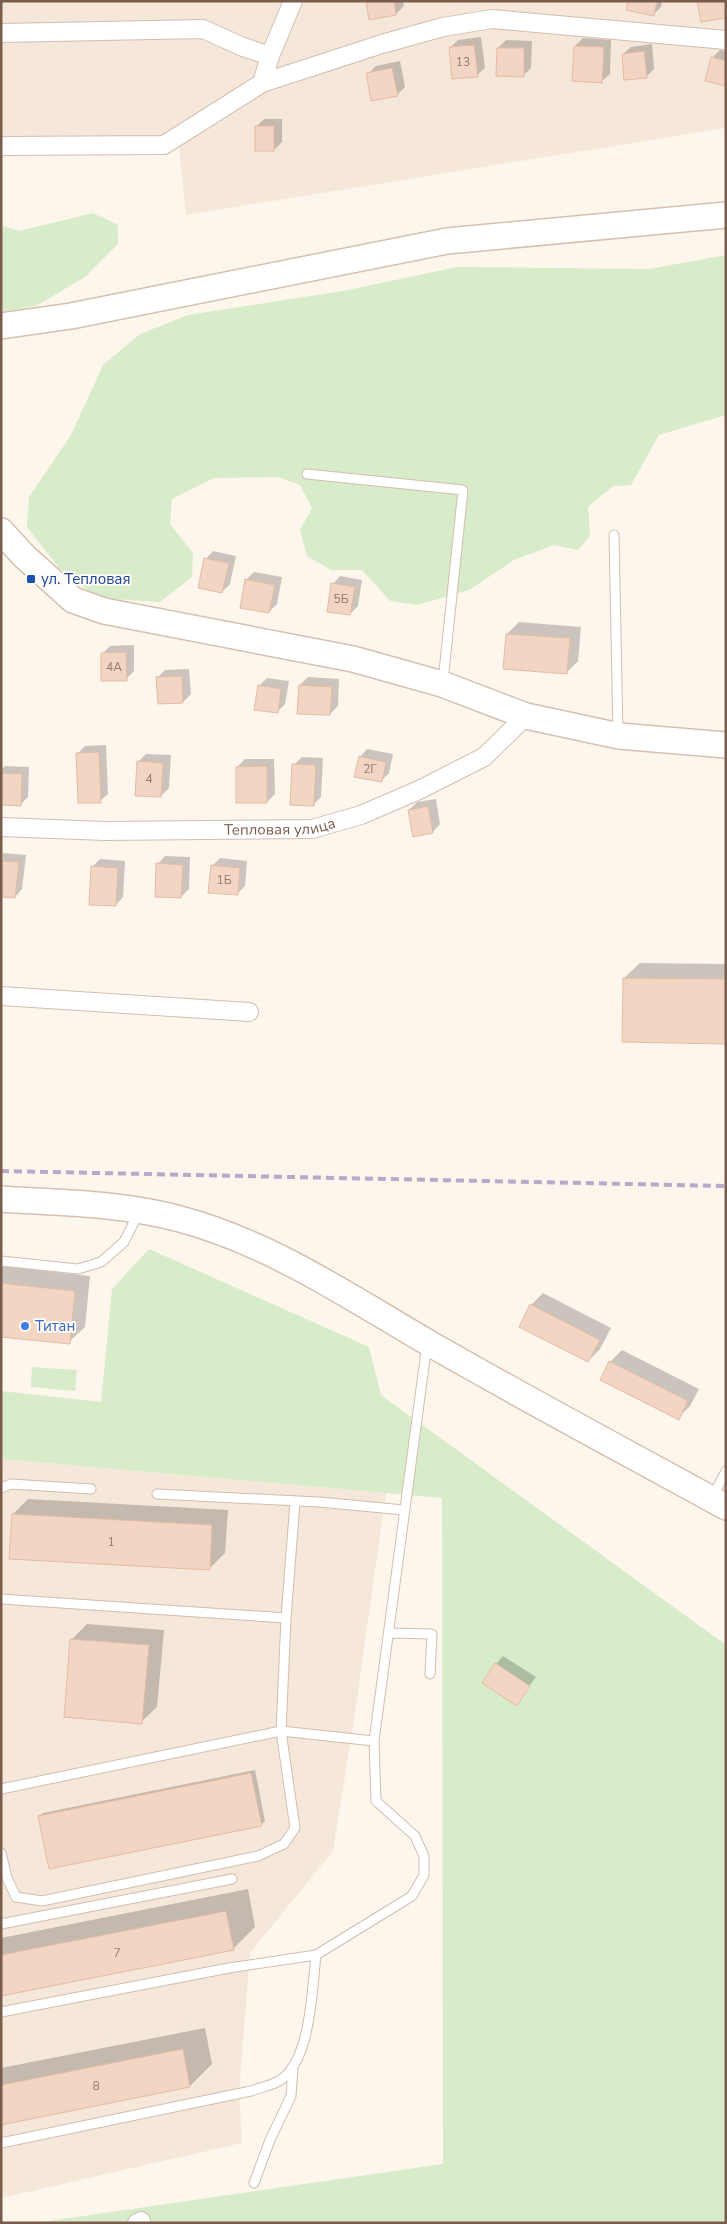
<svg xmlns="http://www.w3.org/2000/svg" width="727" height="2224" viewBox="0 0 727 2224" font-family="'Nunito Sans',sans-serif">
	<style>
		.residential { fill: #f5e8da }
		.green { fill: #d8ecc9 }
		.shadow { fill: #0003 }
		.building { fill: #f3d5c3; stroke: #e6bba3 }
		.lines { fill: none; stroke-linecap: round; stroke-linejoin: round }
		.lane-casing { stroke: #d1beb0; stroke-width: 11 }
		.street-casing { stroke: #d1beb0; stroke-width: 20 }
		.secondary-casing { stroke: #d6c0b0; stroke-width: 28 }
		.lane { stroke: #fff; stroke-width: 9 }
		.street { stroke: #fff; stroke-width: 18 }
		.secondary { stroke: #fff; stroke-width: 25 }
		.rail { stroke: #b9a8c9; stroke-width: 4; stroke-dasharray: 8 5; stroke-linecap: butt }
		.transit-dot { fill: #1a4fb4; stroke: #fffaf3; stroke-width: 2 }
		.shop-dot { fill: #3f7fe0; stroke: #fffaf3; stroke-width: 2 }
		.labels { text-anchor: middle; stroke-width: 4; stroke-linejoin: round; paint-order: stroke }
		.number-label { font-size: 12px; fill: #987a6a }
		.transit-label { font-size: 15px; fill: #164399; stroke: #fffaf3; text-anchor: start }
		.street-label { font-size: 15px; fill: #7a5c4d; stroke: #fffaf3 }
		.shop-label { font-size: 15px; fill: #366cbe; stroke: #fffaf3; text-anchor: start }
	</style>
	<rect width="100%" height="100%" fill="#fdf6ec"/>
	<path class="residential" d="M1,1H726V128L186,215L179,147L1,157Z
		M1,1459L386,1493L355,1713L333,1851L250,1953L239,2093L242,2143L1,2198Z"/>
	<path class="green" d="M93,213L118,225V244L85,277L36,306L1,312V225L19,231Z
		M726,255V415L659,435L631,485L613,486L588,507L590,536L578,550L554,545L514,560L469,590L417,605L390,601L362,570H331L307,556L300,530L312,508L300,485L278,477L214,478L172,499L170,524L193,553L192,577L160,602L97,598L59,568L27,527L29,497L71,435L103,365L140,334L188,315L343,291L457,267L649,269Z
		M149,1249L369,1347L381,1395L726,1645V2223H35L443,2164L442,1498L1,1459V1391L101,1402L112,1289Z
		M32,1367L77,1370L75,1391L31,1387Z"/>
	<path class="shadow" d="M367,1H403L404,6L396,14Z
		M629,1H662L661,7L653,15Z
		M481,37L485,68L477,75L450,48L458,40Z
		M583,38L611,40L610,74L602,81L575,46Z
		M506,40L532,41L531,68L523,76L498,48Z
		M652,44L654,69L646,77L623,54L631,47Z
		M720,50L726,51V84L712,58Z
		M400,61L405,87L397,95L368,74L376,66Z
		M264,119H282V142L274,150L256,127Z
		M213,551L236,556L230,584L222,592L206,559Z
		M254,572L282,577L277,604L269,612L246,580Z
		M340,576L362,580L358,606L350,614L333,584Z
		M519,622L581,627L578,661L566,673L507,634Z
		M134,645V671L126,679L102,654L110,646Z
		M189,669L191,694L183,702L157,678L165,670Z
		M308,677L339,679L338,706L330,714L299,712L300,685Z
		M267,678L289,681L285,704L277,712L259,686Z
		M106,745L108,794L100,801L77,754L85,746Z
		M367,749L393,754L389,773L381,781L360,757Z
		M146,754L171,755L169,788L161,796L138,762Z
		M302,757L323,758L321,797L313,805L294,765Z
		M245,759H274L275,794L267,802L237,767Z
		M5,766L29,767L28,797L20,805L1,804V770Z
		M436,799L440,824L433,832L409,810L417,802Z
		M3,853L26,855L22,889L15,897L1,896Z
		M165,856L190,857L189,889L181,897L158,864Z
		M220,858L247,861L245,886L237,894L212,866Z
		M100,859L125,861L123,897L116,905L92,867Z
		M640,963L726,964V1042L624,978Z
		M1,1266L90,1276L85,1327L69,1342L1,1335Z
		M543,1293L611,1328L600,1349L588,1361L531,1305Z
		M622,1350L699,1389L690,1406L678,1418L610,1362Z
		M28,1499L228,1510L225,1553L209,1569L13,1514Z
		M87,1624L164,1630L157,1707L141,1722L72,1639Z
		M503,1656L536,1677L516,1704L496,1664Z
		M255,1770L265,1821L261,1825L39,1816L43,1813Z
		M248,1889L255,1927L233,1949L1,1995V1938Z
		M205,2028L212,2064L190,2086L1,2124V2068Z"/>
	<path class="building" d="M366,1H394L396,15L369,20Z
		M628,1H657L654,16L626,10Z
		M697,1H726V18L701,22Z
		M474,45L478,77L452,79L449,47Z
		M574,46L604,47L602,83L572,81Z
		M497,48H524V77L496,76Z
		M644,51L647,78L624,80L622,54Z
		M711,57L726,61V86L705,81Z
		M392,68L398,96L371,101L366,73Z
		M255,126H274V151H255Z
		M204,558L229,563L222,593L198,588Z
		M245,579L275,585L269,613L240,608Z
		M331,583L355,587L350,615L327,612Z
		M506,634L570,638L567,674L503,669Z
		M126,652L127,681H101V653Z
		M182,676L183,703L158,704L156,677Z
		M258,685L281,689L278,713L254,710Z
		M299,685L332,687L330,715L297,714Z
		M99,752L101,803H78L76,753Z
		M359,756L386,762L382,782L354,777Z
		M137,761L163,763L161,797L135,796Z
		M292,764L316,765L314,806L290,805Z
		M267,766V803H236V767Z
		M1,773L22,774L21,806L1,805Z
		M428,806L433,833L413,837L408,810Z
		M1,861L19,862L15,898L1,897Z
		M156,863L183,865L181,898L155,897Z
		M211,865L240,868L238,895L208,893Z
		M91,866L118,868L116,906L89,905Z
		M623,978L726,979V1044L622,1042Z
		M1,1283L75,1291L70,1344L1,1337Z
		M530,1304L600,1340L588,1362L519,1327Z
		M609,1361L688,1401L679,1420L600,1380Z
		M12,1514L212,1525L210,1570L9,1559Z
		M70,1639L149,1645L142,1724L64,1717Z
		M495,1663L530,1686L517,1706L482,1683Z
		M251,1773L262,1826L49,1869L38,1816Z
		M226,1911L234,1950L1,1996V1955Z
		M183,2049L190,2087L1,2125V2085Z"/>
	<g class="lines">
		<g class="lane-casing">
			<path id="lane" d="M307,474L463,490L443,681
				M614,535L618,734
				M1,1261L78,1269L101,1262L124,1242L139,1212
				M1,1488L11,1484L91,1489
				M157,1494L319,1502L404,1510
				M712,1498L726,1471
				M1,1599L286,1618
				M390,1633L432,1634L430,1674
				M1,1789L281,1731L374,1741
				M1,1853L7,1878L16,1897L42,1901L258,1856L284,1844L295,1828L281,1731L286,1618L295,1502
				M1,1924L232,1879
				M1,2012L229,1968L316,1955L412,1896L424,1875V1856L415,1836L376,1801L374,1741L427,1344
				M1,2143L251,2091C259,2088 269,2086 277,2082C311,2065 312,1989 316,1955
				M254,2183L270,2140L291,2096L293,2068"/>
		</g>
		<g class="street-casing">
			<g id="street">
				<path d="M1,33L203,29L243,47L270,56"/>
				<path d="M262,83L270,56L293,1"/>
				<path d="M1,146L164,145L262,83L382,44L443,27L492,19L726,40"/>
				<path id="s1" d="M1,827L105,831L312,829L361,815L419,790L484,757L526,716"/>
				<path d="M1,996L249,1012"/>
				<path d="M137,2223L141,2221"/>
			</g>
		</g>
		<g class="secondary-casing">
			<path id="secondary" d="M1,326L71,316L447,241L726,215
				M1,531L25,557L73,600L104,611L353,659L442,684L526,716L619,736L726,745
				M1,1199C61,1203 122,1203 180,1219C270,1243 348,1296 427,1342C526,1399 626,1452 726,1507"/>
		</g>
		<use href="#lane" class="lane"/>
		<use href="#street" class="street"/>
		<use href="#secondary" class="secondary"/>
		<path class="rail" d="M1,1171L726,1186"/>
	</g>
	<rect class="transit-dot" x="26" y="574" width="10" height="10" rx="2.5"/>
	<circle class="shop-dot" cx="25" cy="1326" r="5"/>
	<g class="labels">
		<g class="number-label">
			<text x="463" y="66">13</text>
			<text x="341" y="603">5Б</text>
			<text x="114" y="671">4А</text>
			<text x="370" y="773">2Г</text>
			<text x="149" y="783">4</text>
			<text x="224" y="884">1Б</text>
			<text x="111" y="1546">1</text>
			<text x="117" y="1957">7</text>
			<text x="96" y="2090">8</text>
		</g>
		<g class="transit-label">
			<text x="41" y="584">ул. Тепловая</text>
		</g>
		<g class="street-label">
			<text dy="5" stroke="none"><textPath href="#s1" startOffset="279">Тепловая улица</textPath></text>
		</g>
		<g class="shop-label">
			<text x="35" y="1331">Титан</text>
		</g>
	</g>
	<rect width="727" height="2224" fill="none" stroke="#7a5c4d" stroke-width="5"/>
</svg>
